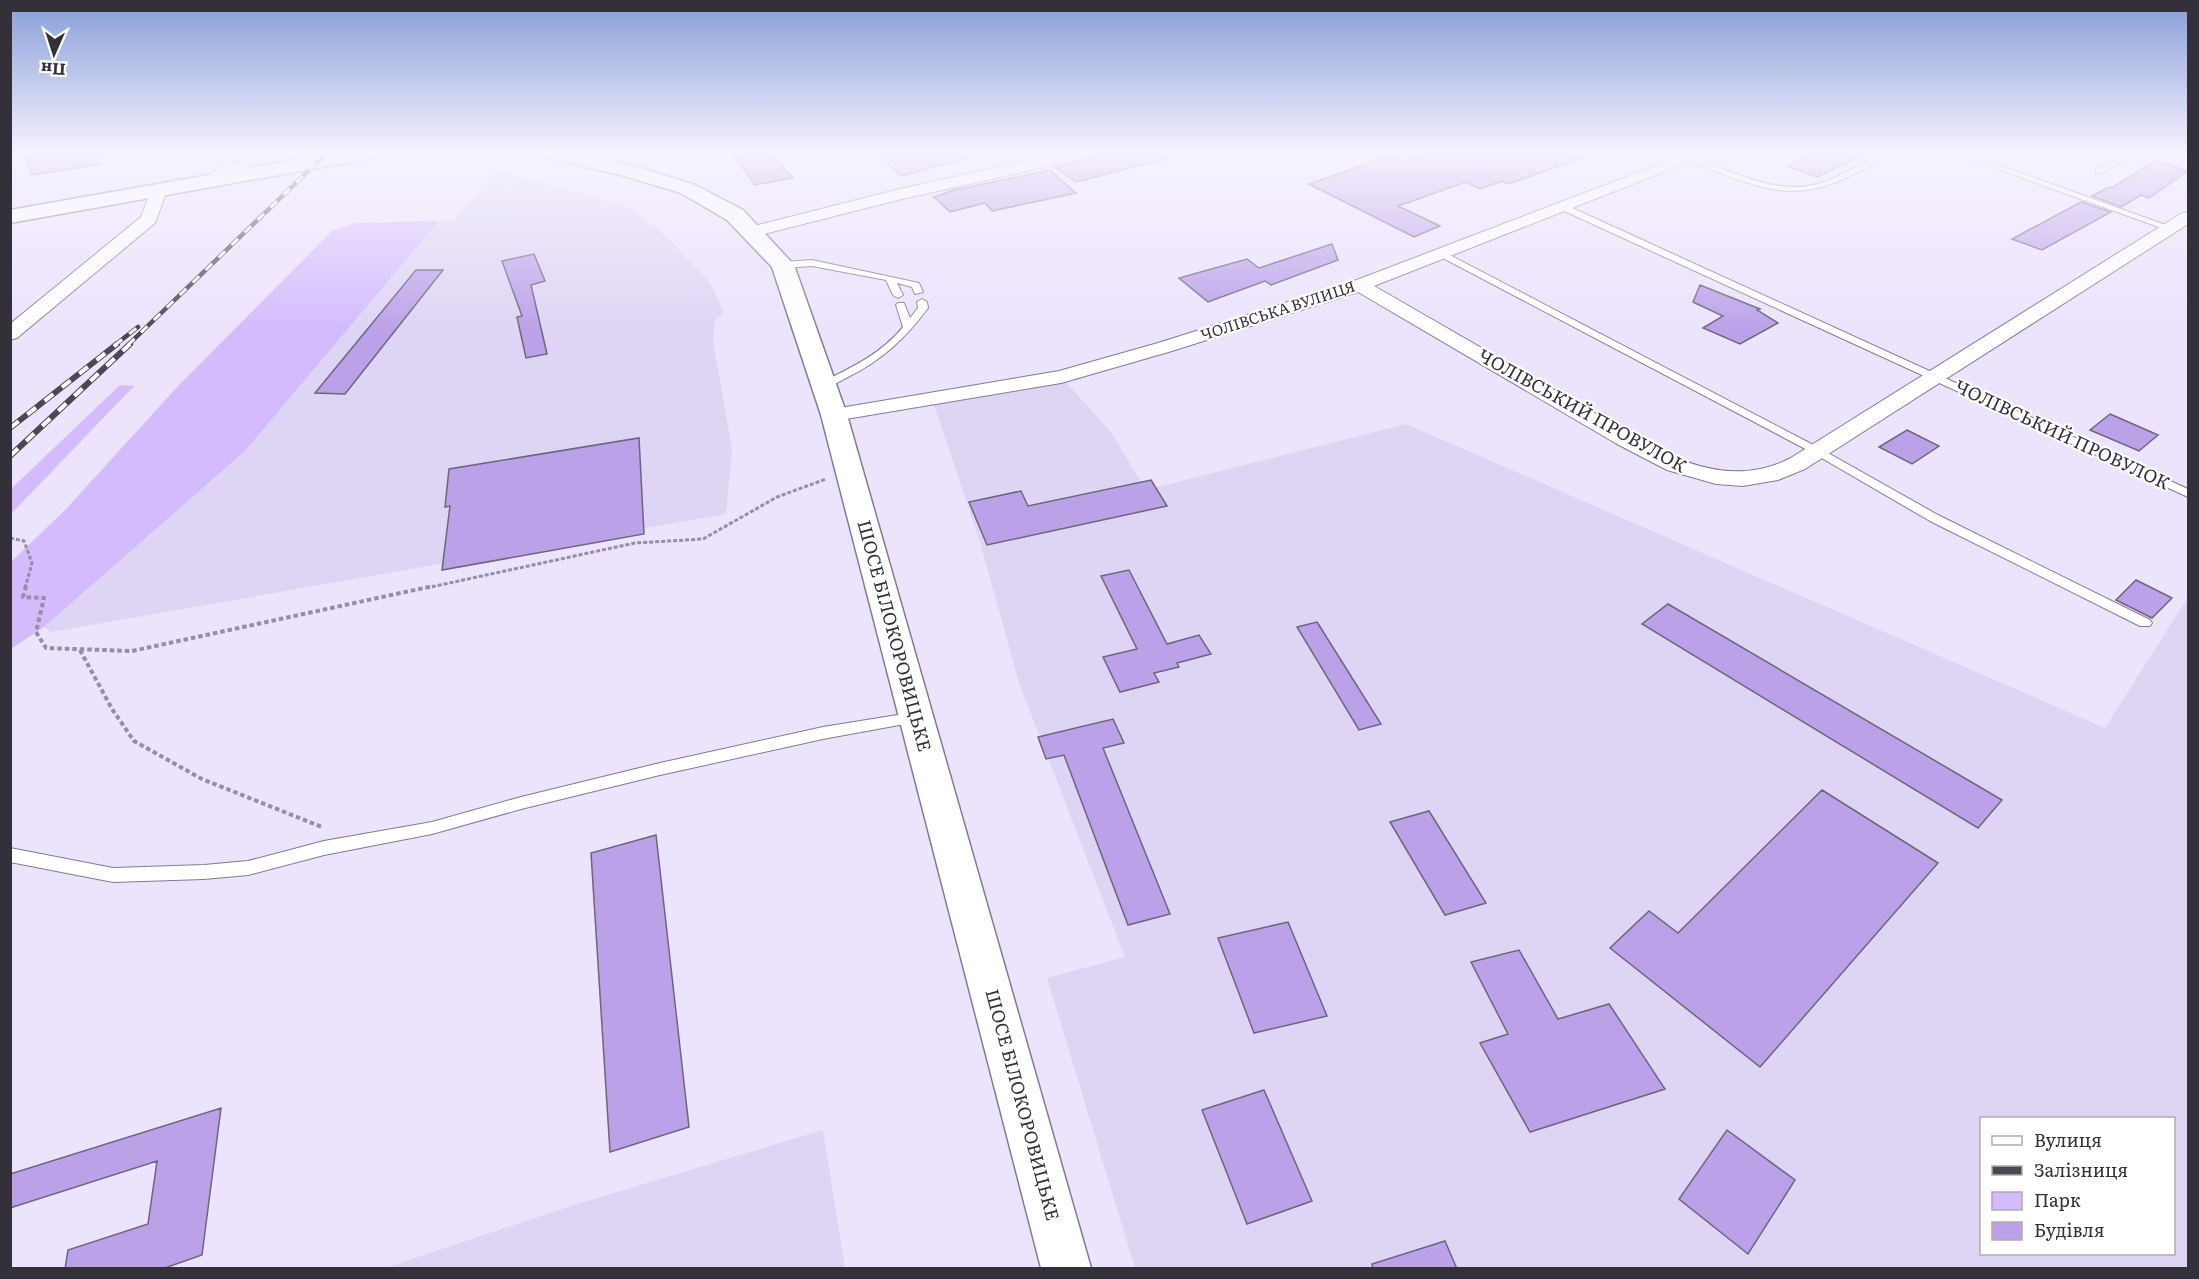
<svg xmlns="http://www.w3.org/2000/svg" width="2199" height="1279" viewBox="0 0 2199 1279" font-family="Literata,serif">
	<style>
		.built { fill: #ded5f4; fill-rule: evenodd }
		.green { fill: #d3bbfe }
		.building { fill: #bba1e8; stroke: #6d657b; stroke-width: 1.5 }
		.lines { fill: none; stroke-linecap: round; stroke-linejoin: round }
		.service-casing { stroke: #827b91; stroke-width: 2 }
		.minor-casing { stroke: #827b91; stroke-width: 2 }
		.secondary-casing { stroke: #827b91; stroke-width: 3 }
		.trunk-casing { stroke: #827b91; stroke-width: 3 }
		.path-far1 { stroke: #958fa2; stroke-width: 3; stroke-dasharray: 4 2; stroke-linecap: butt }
		.path { stroke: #958fa2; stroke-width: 4; stroke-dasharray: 4.5 3; stroke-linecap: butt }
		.service { fill: #fff; fill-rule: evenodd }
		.minor { fill: #fff; fill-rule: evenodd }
		.secondary { fill: #fff; fill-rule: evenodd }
		.trunk { fill: #fff; fill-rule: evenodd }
		.rail-far1-casing { stroke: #4b4753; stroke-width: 4.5 }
		.rail-casing { stroke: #4b4753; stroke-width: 6 }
		.rail-far1 { stroke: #fff; stroke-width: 3; stroke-dasharray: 9; stroke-linecap: butt }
		.rail { stroke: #fff; stroke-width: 4; stroke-dasharray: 11; stroke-linecap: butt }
		.labels { text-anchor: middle; stroke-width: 4.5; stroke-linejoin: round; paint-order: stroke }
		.far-street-label { font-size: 15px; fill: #33303a; stroke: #fff }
		.street-label { font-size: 18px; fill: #33303a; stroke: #fff }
	</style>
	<rect width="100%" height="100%" fill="#ece3fd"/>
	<path class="built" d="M498,171L626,206L661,231L707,280L717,296L723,313L715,320L713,341L732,449L726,514L51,632L44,627L245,451L439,221L455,219Z
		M1061,377L1110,431L1146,490L1406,424L2105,728L2188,597V1268H1135L1047,978L1125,957L1019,683L980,542L934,405ZM1982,1118H2174V1254H1982Z
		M823,1130L845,1268H385L574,1205Z"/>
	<path class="green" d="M439,221L245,451L44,627L11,649V562L66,509L180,384L332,231L356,223Z
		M120,385L134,386L11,514V489Z"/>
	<path class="building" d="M47,152H100L101,164L32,175L26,157Z
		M731,152H769L793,178L755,185Z
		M877,152H964L965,159L901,176Z
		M1099,152H1165L1166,159L1076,182L1055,167L1089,159Z
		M1430,152H1589L1590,155L1509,184L1502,181L1480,189L1466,182L1398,206L1440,226L1414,237L1309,184L1391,155L1403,161Z
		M1816,152H1870L1817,177L1787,166Z
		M2156,160L2188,171L2149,198L2141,195L2121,207L2092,196L2109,187L2112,188Z
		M1050,170L1076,193L992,211L985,203L950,212L934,197L954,190Z
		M2081,202L2111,212L2042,250L2012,239Z
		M1332,244L1338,260L1271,285L1265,281L1208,302L1179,278L1247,259L1259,268Z
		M534,254L545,281L531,285L547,354L526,358L517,317L522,316L502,261Z
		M416,270H443L345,394L315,393Z
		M1700,285L1760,309L1757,310L1778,323L1740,344L1703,328L1723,316L1693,302Z
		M2110,414L2158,435L2139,451L2090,430Z
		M1907,430L1939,446L1912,464L1879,447Z
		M639,438L644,534L442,570L450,506L445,507L449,469Z
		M1151,480L1167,506L987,545L969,502L1021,491L1028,506Z
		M1129,570L1167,644L1199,635L1211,654L1177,663L1179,667L1154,673L1159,682L1120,692L1103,657L1137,649L1101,576Z
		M2136,580L2172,598L2152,618L2116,600Z
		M1668,604L2002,800L1978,828L1642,624Z
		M1317,622L1381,724L1359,730L1297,627Z
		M1113,719L1124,743L1103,748L1170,914L1128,925L1064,755L1046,759L1038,737Z
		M1822,790L1938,863L1760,1067L1610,948L1649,911L1678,933Z
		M1429,811L1486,903L1445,915L1390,822Z
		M656,835L689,1127L610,1152L591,853Z
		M1288,922L1327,1016L1254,1033L1218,938Z
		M1519,950L1558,1019L1609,1004L1665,1089L1530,1132L1480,1043L1508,1034L1471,962Z
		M1264,1090L1312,1201L1247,1224L1202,1110Z
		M221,1108L202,1255L162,1269H65L68,1250L148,1224L157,1161L10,1208V1174Z
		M1727,1130L1795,1180L1748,1254L1679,1199Z
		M1445,1241L1457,1269H1373L1372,1264Z"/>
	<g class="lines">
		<g class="service-casing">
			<path id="service" d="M237,152H246L211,183H205V179Z
				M1884,152H1895C1886,159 1873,164 1862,170C1809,198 1781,196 1725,175C1713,170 1697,166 1687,159L1694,157C1732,172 1776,195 1818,184C1841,177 1863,163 1884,152Z
				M1950,152H1962L2174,228L2167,230Z
				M2113,152H2125L2132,156L2102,173H2096V169L2121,156Z
				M1562,206H1568L2188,489V497L1562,210Z
				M1444,252L1821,449L1938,515L2150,620L2152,623L2150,626H2140L1930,521L1813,453L1441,257L1439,255Z
				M812,260L919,283L923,292L915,294L912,287L897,283L903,295L898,298L893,295L886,280L812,266L783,268L778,265L783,262Z
				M922,299L927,302L928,308C905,339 881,361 846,378C838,382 829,389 820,387V383C851,368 881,354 903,327L896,305L898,303H904L910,318L918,308L917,302Z
				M916,712L921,713L923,717L921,721L823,739L660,775L521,809L432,834L324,855L248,875L204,879L113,882L10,862V848L113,868L204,865L248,861L324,841L432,822L521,797L660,763L823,727Z"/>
		</g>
		<g class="minor-casing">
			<path id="minor" d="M259,152H280L214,184H202L200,181Z
				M1067,152H1097L1089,157L902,199L752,237L743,232L746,228L900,189Z
				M1692,152H1714L1374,286L1657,449C1701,471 1744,481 1789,459L2182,213L2188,212V224L1805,469L1778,480L1743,486L1716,484L1667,470L1617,444L1358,292L1172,351L1061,383L834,421L827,419L824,415L827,411L834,409L1059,371L1158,343L1354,281Z
				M159,185L167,190L155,223L17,338L10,340V324L141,217L151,190Z"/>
		</g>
		<g class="secondary-casing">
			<path id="secondary" d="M539,152H575L637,167L695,185L743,210L794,265L847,415L1091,1268H1041L821,415L772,267L727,220L681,193L624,176L542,156Z"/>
		</g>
		<g class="trunk-casing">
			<path id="trunk" d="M339,152H384L374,158L10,223V210Z"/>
		</g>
		<path class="path-far1" d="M10,538L24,541L32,563L25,588
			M426,588L635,543L703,539L777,497L826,479"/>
		<path class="path" d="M26,586L23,597L44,598L36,632L46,648L132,651L433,586
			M80,650L112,709L134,741L202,779L322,827"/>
		<use href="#service" class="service"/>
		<use href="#minor" class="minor"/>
		<use href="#secondary" class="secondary"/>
		<use href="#trunk" class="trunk"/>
		<g class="rail-far1-casing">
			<path id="rail-far1" d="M115,345L138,327
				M128,345L328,152"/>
		</g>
		<g class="rail-casing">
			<path id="rail" d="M10,428L117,344
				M10,456L130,344"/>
		</g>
		<use href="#rail-far1" class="rail-far1"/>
		<use href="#rail" class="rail"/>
	</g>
	<linearGradient id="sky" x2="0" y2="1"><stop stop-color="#879ed8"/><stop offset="0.46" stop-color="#f6f2fe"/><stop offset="1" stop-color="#f6f2fe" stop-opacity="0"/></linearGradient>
	<rect width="2199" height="331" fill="url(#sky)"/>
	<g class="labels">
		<g class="far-street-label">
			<text transform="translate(1278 311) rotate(-18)" y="5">ЧОЛІВСЬКА ВУЛИЦЯ</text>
		</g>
		<g class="street-label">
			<text transform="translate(1582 411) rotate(29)" y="6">ЧОЛІВСЬКИЙ ПРОВУЛОК</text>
			<text transform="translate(2062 435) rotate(25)" y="6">ЧОЛІВСЬКИЙ ПРОВУЛОК</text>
			<text transform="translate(894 636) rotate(75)" y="6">ШОСЕ БІЛОКОРОВИЦЬКЕ</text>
			<text transform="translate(1022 1105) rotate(75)" y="6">ШОСЕ БІЛОКОРОВИЦЬКЕ</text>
		</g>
	</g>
	<rect width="2199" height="1279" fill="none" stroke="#33303a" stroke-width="24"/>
	<rect x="1980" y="1117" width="195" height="138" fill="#ffffff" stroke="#adacb0" stroke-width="1.5"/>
	<rect x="1992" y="1136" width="30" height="9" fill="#ffffff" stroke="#adacb0" stroke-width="1.5"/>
	<text x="2034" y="1147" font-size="18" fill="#33303a">Вулиця</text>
	<rect x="1992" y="1166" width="30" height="9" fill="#4b4753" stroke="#adacb0" stroke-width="1.5"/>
	<text x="2034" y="1177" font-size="18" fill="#33303a">Залізниця</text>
	<rect x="1992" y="1192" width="30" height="18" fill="#d3bbfe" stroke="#adacb0" stroke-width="1.5"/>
	<text x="2034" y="1207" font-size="18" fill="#33303a">Парк</text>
	<rect x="1992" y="1222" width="30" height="18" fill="#bba1e8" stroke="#adacb0" stroke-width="1.5"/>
	<text x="2034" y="1237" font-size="18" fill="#33303a">Будівля</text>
	<g transform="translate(54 54) rotate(183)" stroke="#ffffff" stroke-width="4.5" paint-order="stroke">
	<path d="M0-4.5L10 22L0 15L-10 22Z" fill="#33303a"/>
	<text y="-9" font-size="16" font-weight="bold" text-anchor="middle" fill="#33303a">Пн</text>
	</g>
</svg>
